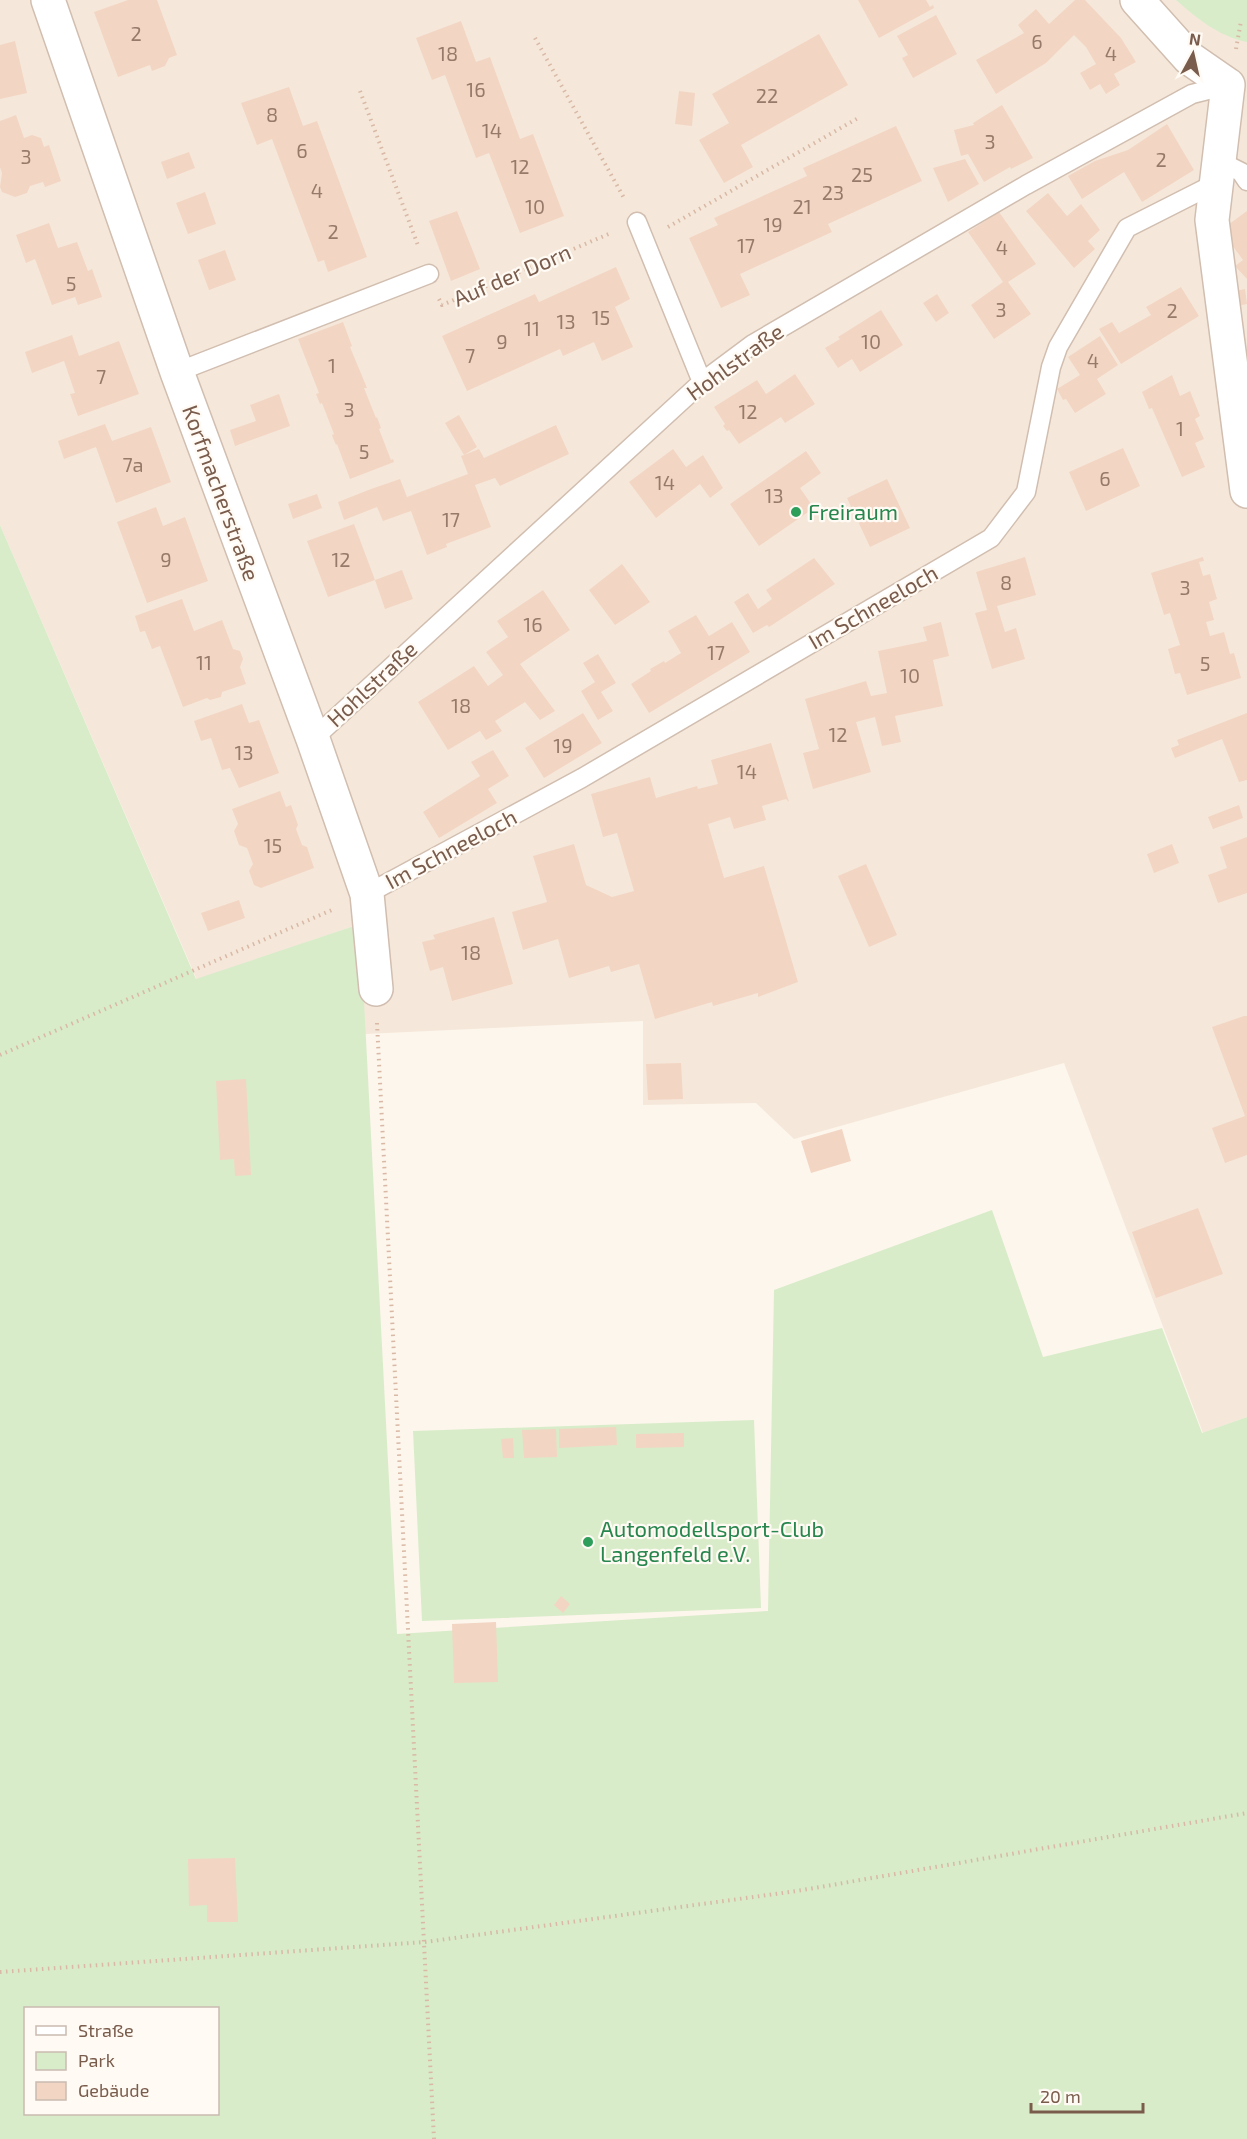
<svg xmlns="http://www.w3.org/2000/svg" width="1247" height="2139" viewBox="0 0 1247 2139" font-family="'Exo 2',sans-serif">
	<style>
		.residential { fill: #f5e8da }
		.green { fill: #d8ecc9; fill-rule: evenodd }
		.building { fill: #f3d5c3 }
		.lines { fill: none; stroke-linecap: round; stroke-linejoin: round }
		.service-casing { stroke: #d1beb0; stroke-width: 21 }
		.minor-casing { stroke: #d1beb0; stroke-width: 36 }
		.path { stroke: #d9b8a5; stroke-width: 4; stroke-dasharray: 1.5 4.5; stroke-linecap: butt }
		.service { stroke: #fff; stroke-width: 18 }
		.minor { stroke: #fff; stroke-width: 33 }
		.leisure-dot { fill: #2e9e5b; stroke: #fffaf3; stroke-width: 2 }
		.labels { text-anchor: middle; stroke-width: 4.5; stroke-linejoin: round; paint-order: stroke }
		.number-label { font-size: 20px; fill: #987a6a }
		.street-label { font-size: 22px; fill: #7a5c4d; stroke: #fffaf3 }
		.leisure-label { font-size: 22px; fill: #27864d; stroke: #fffaf3; text-anchor: start }
	</style>
	<rect width="100%" height="100%" fill="#fdf6ec"/>
	<path class="residential" d="M0,0H1247V1417L1203,1433L1064,1063L794,1139L756,1103L643,1105V1021L365,1034L360,924L197,980L0,525Z"/>
	<path class="green" d="M1176,0H1247V42C1218,36 1198,19 1176,0Z
		M0,525L196,979L360,924L397,1634L768,1611L774,1290L992,1210L1043,1357L1162,1328L1202,1433L1247,1417V2139H0ZM26,2008H218V2114H26Z
		M754,1420L761,1608L422,1621L413,1431Z"/>
	<path class="building" d="M128,0H157L177,55L169,58L165,66L152,71L150,65L118,77L94,12Z
		M858,0H926L930,7L933,5L934,8L879,38Z
		M1075,0H1085L1121,38L1136,62L1114,74L1120,85L1106,94L1100,84L1090,90L1080,73L1096,64L1086,47L1074,35L1046,63L996,94L976,60L1024,33L1018,25L1036,9L1049,24Z
		M936,15L957,54L913,78L902,58L908,55L897,36Z
		M461,21L476,62L490,57L520,139L533,134L564,216L520,233L489,153L476,158L445,75L432,80L416,38Z
		M819,34L848,85L741,145L753,167L724,183L699,140L729,123L712,94Z
		M15,41L27,93L0,99V45Z
		M289,87L303,126L317,121L367,257L328,272L324,260L318,262L272,139L257,145L241,103Z
		M679,91L695,93L692,126L675,124Z
		M1002,105L1033,158L1011,169L1010,167L984,182L968,154L961,156L954,130L974,125L973,123Z
		M16,115L24,138L32,135L41,138L44,147L49,145L61,181L45,187L43,182L30,186L27,193L15,197L2,192L0,187L2,173L0,167V121Z
		M1167,124L1194,170L1142,202L1124,172L1082,199L1068,176L1095,161L1128,150Z
		M896,126L922,181L828,224L832,232L740,274L750,295L721,308L689,238L718,225L714,218L807,176L803,168Z
		M189,152L195,168L167,179L161,162Z
		M965,159L979,184L948,202L933,168Z
		M205,192L216,224L188,234L176,203Z
		M1048,193L1067,216L1081,204L1100,230L1088,241L1095,249L1074,268L1026,211Z
		M457,211L480,269L451,281L429,221Z
		M1247,211V279L1235,266L1243,260L1221,230Z
		M999,212L1036,264L1008,282L1031,314L994,339L971,305L1003,282L968,232Z
		M49,223L58,248L77,242L88,271L92,269L102,297L78,305L75,297L52,305L35,259L26,263L16,235Z
		M225,250L236,280L209,290L198,260Z
		M616,267L630,299L615,307L633,347L602,361L594,342L563,356L560,349L467,391L442,336L535,294L539,302Z
		M1181,287L1199,316L1121,364L1099,329L1112,322L1119,333L1151,315L1146,307Z
		M1245,289L1247,304L1233,307L1230,292Z
		M937,294L949,313L936,322L923,303Z
		M881,310L903,345L860,372L852,359L838,368L825,348L840,339L838,337Z
		M343,322L352,346L350,347L367,388H364L376,418L377,417L381,428L379,429L391,460L393,459L394,462L350,479L337,444L336,445L333,438L332,435L334,434L322,403L320,404L316,394L319,393L298,339Z
		M72,335L79,356L119,341L139,394L78,416L70,394L75,393L64,361L32,373L25,352Z
		M1100,336L1118,365L1097,379L1106,394L1075,413L1066,399L1063,400L1057,389L1080,375L1068,357Z
		M795,374L815,404L785,423L781,417L739,444L729,430L727,431L723,426L725,424L714,407L757,380L766,394Z
		M1172,375L1180,396L1190,391L1200,416L1195,419L1204,439L1195,443L1205,467L1182,477L1152,408L1149,409L1142,392Z
		M279,394L290,426L235,446L230,430L256,421L250,405Z
		M459,415L477,447L464,455L479,449L484,458L556,425L569,454L500,486L495,478L475,485L491,527L446,544L447,547L427,555L411,511L383,521L377,507L344,520L338,502L371,489L400,479L407,497L468,474L461,456L464,455L445,423Z
		M105,424L112,441L151,427L171,482L116,503L96,447L64,459L58,441Z
		M1123,448L1140,486L1086,511L1069,472Z
		M673,449L686,467L703,455L723,488L710,498L700,484L656,518L629,482Z
		M806,451L821,473L800,488L814,508L759,546L730,504Z
		M887,479L910,528L870,547L847,498Z
		M317,494L322,508L293,519L288,504Z
		M156,507L163,526L185,517L208,581L147,603L117,522Z
		M354,524L375,580L328,597L307,541Z
		M1025,557L1036,595L997,606L1005,632L1016,628L1025,659L992,669L975,613L987,610L976,572Z
		M1203,557L1204,561L1199,562L1203,576L1210,574L1217,599L1209,602L1214,620L1206,622L1210,636L1224,632L1230,654L1234,653L1241,678L1187,695L1180,673L1175,674L1168,649L1180,645L1170,613L1164,615L1151,573Z
		M814,558L835,584L769,627L767,625L753,633L734,602L748,593L758,609L772,599L766,590Z
		M622,564L650,602L615,625L589,590Z
		M402,570L413,599L385,609L375,580Z
		M543,590L570,630L520,664L555,711L540,720L525,702L495,721L502,731L486,740L480,731L448,750L418,702L474,666L488,686L503,675L486,652L508,637L497,621Z
		M182,599L194,631L222,620L233,649L240,651L243,659L240,667L246,684L222,692L221,697L210,700L207,698L183,707L160,646L152,649L145,631L140,632L135,616Z
		M696,615L709,636L732,622L750,652L649,713L631,684L651,671L650,669L664,661L665,663L681,653L668,631Z
		M941,622L949,656L933,660L943,706L895,716L901,742L882,746L875,717L856,722L871,772L813,789L803,753L819,749L805,699L866,681L871,696L887,693L878,651L927,641L923,627Z
		M598,654L616,683L601,692L613,711L598,720L581,691L595,682L583,663Z
		M242,704L249,723L259,720L279,773L239,788L230,768L222,770L211,738L201,741L194,721Z
		M583,713L602,743L544,778L525,748Z
		M1247,713V780L1239,782L1222,739L1175,758L1171,748L1179,745L1177,740Z
		M771,743L789,802L786,799L762,806L766,820L734,829L730,817L708,824L724,878L764,866L798,982L758,997V993L713,1006L712,1002L655,1019L639,964L611,972L609,966L569,978L558,939L523,950L512,912L547,902L533,856L574,844L586,885L612,897L634,891L617,833L603,837L591,794L650,777L656,798L697,786L698,789L718,784L711,760Z
		M493,750L509,776L488,789L497,803L439,838L423,812L480,776L471,762Z
		M280,791L286,807L291,805L298,825L296,829L302,845L307,847L314,868L261,888L254,885L249,871L253,864L247,848L239,845L234,831L238,824L232,809Z
		M1239,805L1243,818L1213,829L1208,817Z
		M1247,837V893L1218,903L1208,875L1227,868L1220,847Z
		M1172,844L1179,863L1154,873L1147,854Z
		M866,864L897,935L869,947L838,876Z
		M239,900L245,918L208,931L201,913Z
		M494,917L513,984L452,1001L443,967L430,971L422,942L435,939L433,935Z
		M1244,1016H1247V1155L1225,1163L1212,1128L1245,1116L1212,1027Z
		M681,1063L683,1099L648,1100L646,1064Z
		M246,1079L251,1175L235,1176L234,1159L220,1160L216,1081Z
		M842,1129L851,1161L811,1173L801,1141Z
		M1198,1208L1223,1274L1156,1298L1132,1232Z
		M616,1427L617,1445L559,1448V1429Z
		M556,1429L557,1457L524,1458L522,1430Z
		M684,1433V1447L636,1448V1434Z
		M513,1438L514,1458H503L501,1439Z
		M561,1596L570,1604L563,1613L554,1605Z
		M496,1622L498,1682L454,1683L452,1624Z
		M235,1858L238,1922H207V1905L189,1906L188,1859Z"/>
	<g class="lines">
		<g class="service-casing">
			<path id="service" d="M1219,161L1241,172L1247,181
				M637,222L702,382
				M177,372L429,274
				M313,739L702,382L753,344L1026,185L1192,94L1228,85
				M367,894L582,778L991,538L1026,492L1051,367L1058,347L1127,228L1216,183"/>
		</g>
		<g class="minor-casing">
			<path id="minor" d="M48,0L177,372L313,739L367,894L376,989
				M1137,0L1189,58L1228,85
				M1228,85L1212,220L1247,491"/>
		</g>
		<path class="path" d="M535,38L624,198
			M1236,49L1241,21
			M360,91L419,248
			M668,227L860,117
			M439,299L442,305L611,233
			M377,1023L434,2139
			M0,1055L334,909
			M0,1972L425,1942L797,1891L1247,1813"/>
		<use href="#service" class="service"/>
		<use href="#minor" class="minor"/>
	</g>
	<g class="leisure-dot">
		<circle cx="796" cy="512" r="6"/>
		<circle cx="588" cy="1542" r="6"/>
	</g>
	<g class="labels">
		<g class="number-label">
			<text x="136" y="41">2</text>
			<text x="1037" y="49">6</text>
			<text x="448" y="61">18</text>
			<text x="1111" y="61">4</text>
			<text x="476" y="97">16</text>
			<text x="767" y="103">22</text>
			<text x="272" y="122">8</text>
			<text x="492" y="138">14</text>
			<text x="990" y="149">3</text>
			<text x="302" y="158">6</text>
			<text x="26" y="164">3</text>
			<text x="1161" y="167">2</text>
			<text x="520" y="174">12</text>
			<text x="862" y="182">25</text>
			<text x="317" y="198">4</text>
			<text x="833" y="200">23</text>
			<text x="535" y="214">10</text>
			<text x="802" y="214">21</text>
			<text x="773" y="232">19</text>
			<text x="333" y="239">2</text>
			<text x="746" y="253">17</text>
			<text x="1002" y="255">4</text>
			<text x="71" y="291">5</text>
			<text x="1001" y="317">3</text>
			<text x="1172" y="318">2</text>
			<text x="601" y="325">15</text>
			<text x="566" y="329">13</text>
			<text x="532" y="336">11</text>
			<text x="502" y="349">9</text>
			<text x="871" y="349">10</text>
			<text x="470" y="363">7</text>
			<text x="1093" y="368">4</text>
			<text x="332" y="373">1</text>
			<text x="101" y="384">7</text>
			<text x="349" y="417">3</text>
			<text x="748" y="419">12</text>
			<text x="1180" y="436">1</text>
			<text x="364" y="459">5</text>
			<text x="133" y="472">7a</text>
			<text x="1105" y="486">6</text>
			<text x="665" y="490">14</text>
			<text x="774" y="503">13</text>
			<text x="451" y="527">17</text>
			<text x="166" y="567">9</text>
			<text x="341" y="567">12</text>
			<text x="1006" y="590">8</text>
			<text x="1185" y="595">3</text>
			<text x="533" y="632">16</text>
			<text x="716" y="660">17</text>
			<text x="204" y="670">11</text>
			<text x="1205" y="671">5</text>
			<text x="910" y="683">10</text>
			<text x="461" y="713">18</text>
			<text x="838" y="742">12</text>
			<text x="563" y="753">19</text>
			<text x="244" y="760">13</text>
			<text x="747" y="779">14</text>
			<text x="273" y="853">15</text>
			<text x="471" y="960">18</text>
		</g>
		<g class="street-label">
			<text transform="translate(512 275) rotate(-23)" y="8">Auf der Dorn</text>
			<text transform="translate(735 362) rotate(-36)" y="8">Hohlstraße</text>
			<text transform="translate(221 493) rotate(70)" y="8">Korfmacherstraße</text>
			<text transform="translate(873 607) rotate(-30)" y="8">Im Schneeloch</text>
			<text transform="translate(372 684) rotate(-43)" y="8">Hohlstraße</text>
			<text transform="translate(451 849) rotate(-28)" y="8">Im Schneeloch</text>
		</g>
		<g class="leisure-label">
			<text x="808" y="520">Freiraum</text>
			<text x="600" y="1537">Automodellsport-Club<tspan x="600" dy="25">Langenfeld e.V.</tspan></text>
		</g>
	</g>
	<rect x="24" y="2007" width="195" height="108" fill="#fffaf3" stroke="#cabbb1" stroke-width="1.5"/>
	<rect x="36" y="2026" width="30" height="9" fill="#ffffff" stroke="#cabbb1" stroke-width="1.5"/>
	<text x="78" y="2037" font-size="18" fill="#7a5c4d">Straße</text>
	<rect x="36" y="2052" width="30" height="18" fill="#d8ecc9" stroke="#cabbb1" stroke-width="1.5"/>
	<text x="78" y="2067" font-size="18" fill="#7a5c4d">Park</text>
	<rect x="36" y="2082" width="30" height="18" fill="#f3d5c3" stroke="#cabbb1" stroke-width="1.5"/>
	<text x="78" y="2097" font-size="18" fill="#7a5c4d">Gebäude</text>
	<g transform="translate(1193 54) rotate(8)" stroke="#fffaf3" stroke-width="4.5" paint-order="stroke">
	<path d="M0-4.5L10 22L0 15L-10 22Z" fill="#7a5c4d"/>
	<text y="-9" font-size="16" font-weight="bold" text-anchor="middle" fill="#7a5c4d">N</text>
	</g>
	<path d="M1031 2103v9h112v-9" fill="none" stroke="#7a5c4d" stroke-width="3"/>
	<text x="1040" y="2103" font-size="18" fill="#7a5c4d" stroke="#fffaf3" stroke-width="4.5" paint-order="stroke">20 m</text>
</svg>
